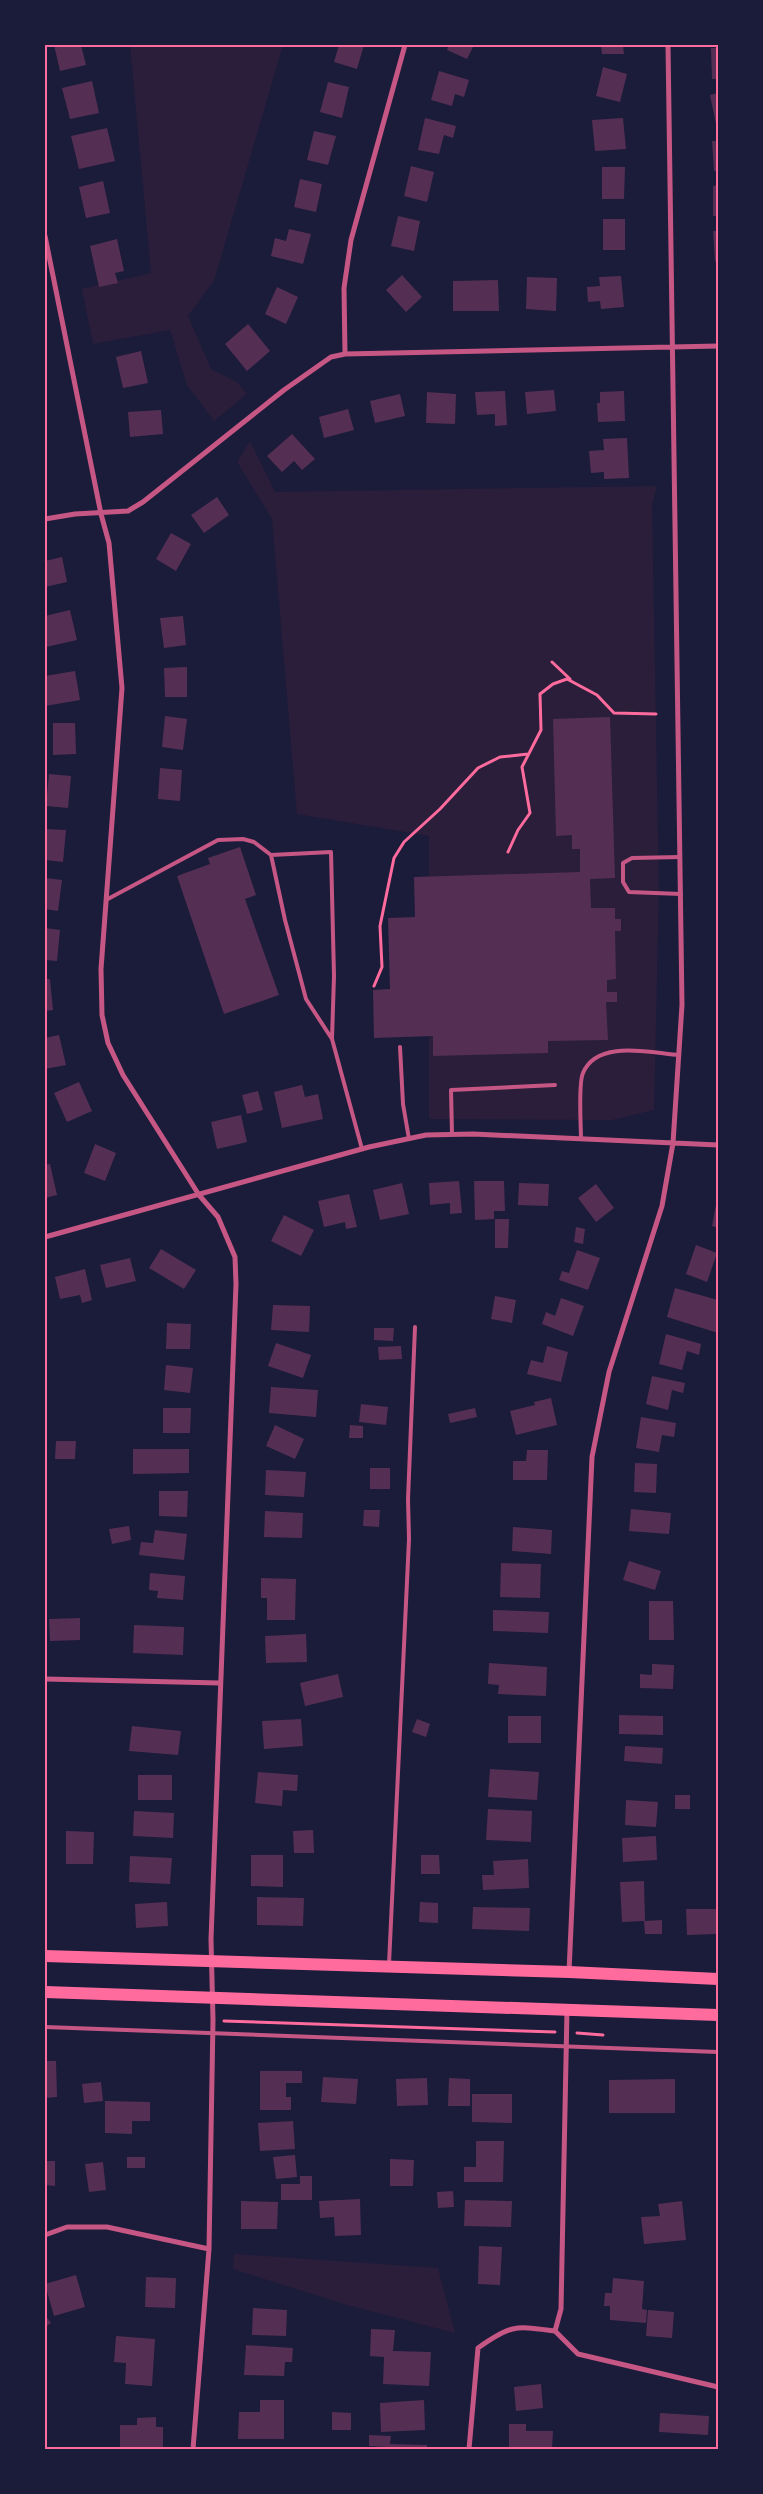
<svg xmlns="http://www.w3.org/2000/svg" width="763" height="2494" viewBox="0 0 763 2494" font-family="'PT Sans Narrow',sans-serif">
	<style>
		.green { fill: #2a1e3b }
		.building { fill: #542f53 }
		.lines { fill: none; stroke-linecap: round; stroke-linejoin: round }
		.path { stroke: #ff6b9d; stroke-width: 3 }
		.service { stroke: #c65784; stroke-width: 4 }
		.minor { stroke: #c65784; stroke-width: 5 }
		.primary { stroke: #ff6b9d; stroke-width: 12 }
		.neatline { fill: none; stroke: #ff6b9d; stroke-width: 2 }
	</style>
	<rect width="100%" height="100%" fill="#1b1b3a"/>
	<path class="green" d="M130,45H283L214,281L188,316L211,369L237,382L247,394L214,421L187,385L170,330L93,344L82,289L151,273Z
		M250,441L275,492L657,486L652,505L659,891L654,1110L612,1120L429,1119V836L297,814L272,519L237,462Z
		M234,2254L438,2268L455,2333L347,2305L233,2269Z"/>
	<path class="building" d="M54,45H81L86,65L60,71Z
		M339,45H364L357,69L334,62Z
		M449,45H474L467,59L447,50Z
		M601,45H623L624,54H602Z
		M711,48H718V79H712Z
		M603,67L627,74L620,102L596,96Z
		M439,71L469,80L464,97L455,94L452,106L431,100Z
		M92,81L99,113L70,119L62,88Z
		M328,82L349,87L342,118L320,112Z
		M718,93V128L717,129L710,95Z
		M425,118L456,126L453,138L444,135L439,154L418,150Z
		M623,118L626,149L595,151L592,120Z
		M107,128L115,161L79,169L71,136Z
		M314,131L336,136L328,165L307,160Z
		M712,141H718V171H714Z
		M411,166L434,172L427,202L404,196Z
		M602,167H625L624,199H602Z
		M300,179L322,184L316,212L294,207Z
		M103,181L110,213L86,218L79,187Z
		M718,185V216H713V186Z
		M398,216L420,221L414,251L391,246Z
		M603,219H625V250H603Z
		M289,229L311,234L303,264L271,256L275,238L286,241Z
		M713,231H718V261L715,262Z
		M117,239L124,271L115,273L118,283L99,287L90,246Z
		M402,275L422,297L406,312L386,290Z
		M621,276L624,307L601,309L600,301L588,302L587,287L600,286L599,277Z
		M527,277L557,278L556,311L526,309Z
		M498,280L499,311H453V281Z
		M277,287L298,297L286,324L265,314Z
		M248,324L270,351L247,371L225,344Z
		M141,351L148,383L123,388L116,357Z
		M554,390L556,411L527,414L525,392Z
		M505,391L507,425L495,426V414L477,415L475,392Z
		M624,391L625,421L598,422L597,403H600V392Z
		M427,392L456,394L455,424L426,423Z
		M400,394L405,416L375,423L370,401Z
		M348,409L354,430L324,438L319,417Z
		M161,410L163,434L130,437L128,412Z
		M292,434L315,459L302,470L294,461L282,472L267,456Z
		M627,438L629,478L604,479V472L591,473L589,451L604,450L603,439Z
		M217,497L229,515L204,533L191,515Z
		M171,533L191,544L176,571L156,559Z
		M62,557L67,582L45,587V561Z
		M70,610L77,640L46,647L45,616Z
		M183,616L186,645L164,648L160,618Z
		M187,667V697H165L164,668Z
		M75,671L80,700L45,706V676Z
		M165,716L187,719L183,750L162,747Z
		M610,717L615,878L590,879L591,908H615V919H621V931H615L616,979L607,980V992H617V1002H606L608,1040L548,1041V1053L433,1056V1036L374,1038L373,990L390,989L388,918L415,917L414,877L580,872V849H572V835L556,836L553,719Z
		M53,723H75L76,754L53,755Z
		M160,768L182,770L180,801L158,799Z
		M49,774L71,776L68,808L46,806Z
		M45,829L66,830L63,862L45,860Z
		M240,847L256,895L245,899L279,995L224,1014L177,876L210,864L208,858Z
		M45,878L62,880L58,911L45,909Z
		M45,928L60,930L57,961L45,960Z
		M45,979H50L53,1010L45,1011Z
		M59,1035L66,1065L45,1069V1038Z
		M79,1082L92,1111L67,1122L54,1093Z
		M302,1085L305,1097L318,1094L323,1119L282,1128L274,1092Z
		M258,1091L263,1110L247,1114L242,1095Z
		M241,1115L247,1142L217,1149L211,1122Z
		M95,1144L116,1153L105,1181L84,1173Z
		M50,1164L57,1195L45,1198V1165Z
		M459,1181L462,1213L450,1214V1203L430,1205L429,1183Z
		M474,1181H504L505,1211H494V1219L475,1220Z
		M402,1183L409,1214L380,1220L373,1190Z
		M519,1183L549,1184L548,1206L518,1205Z
		M596,1184L614,1208L596,1222L578,1198Z
		M349,1194L357,1227L346,1229L345,1222L324,1227L318,1201Z
		M717,1199H718V1228L712,1226Z
		M284,1215L314,1230L301,1256L271,1241Z
		M495,1219H509L508,1248H495Z
		M576,1227L585,1229L583,1244L574,1242Z
		M696,1245L717,1253L707,1282L686,1274Z
		M161,1249L196,1270L184,1289L149,1268Z
		M577,1250L600,1258L588,1290L559,1280L562,1271L569,1273Z
		M130,1258L136,1281L106,1288L100,1265Z
		M85,1269L92,1300L82,1303L80,1295L60,1299L55,1277Z
		M675,1288L718,1300V1333L667,1317Z
		M495,1296L516,1300L512,1323L491,1319Z
		M561,1298L584,1306L573,1336L542,1324L546,1312L555,1316Z
		M273,1305L310,1306L309,1332L271,1330Z
		M167,1323L191,1324L190,1349H166Z
		M374,1328H394L393,1341L374,1340Z
		M666,1334L701,1344L699,1355L687,1351L682,1370L659,1364Z
		M276,1343L311,1355L303,1378L268,1366Z
		M401,1346L402,1359L379,1360L378,1347Z
		M547,1346L568,1352L561,1382L527,1374L531,1360L543,1363Z
		M166,1365L193,1368L190,1393L164,1390Z
		M652,1376L685,1383L683,1393L672,1390L668,1410L646,1404Z
		M271,1387L318,1390L316,1417L269,1413Z
		M551,1398L557,1425L516,1435L510,1411L535,1405L534,1402Z
		M361,1404L388,1407L386,1425L359,1422Z
		M163,1408H191L190,1433H163Z
		M475,1408L477,1417L450,1423L448,1414Z
		M641,1417L676,1423L674,1437L662,1435L659,1452L636,1448Z
		M275,1425L304,1439L295,1459L266,1446Z
		M350,1425L363,1426V1438H349Z
		M56,1441H76L75,1459H55Z
		M133,1449H189V1473L133,1474Z
		M527,1450H548L547,1480H513V1461H526Z
		M635,1463L657,1464L656,1493L634,1492Z
		M370,1468H390V1489H370Z
		M266,1470L306,1472L304,1497L265,1495Z
		M159,1491H188L187,1517L159,1516Z
		M631,1509L671,1513L669,1534L629,1531Z
		M364,1510H380L379,1527L363,1526Z
		M265,1511L303,1513L302,1538L264,1537Z
		M129,1526L131,1540L112,1544L109,1529Z
		M513,1527L552,1530L551,1554L512,1551Z
		M155,1530L187,1534L184,1560L139,1555L141,1542L153,1543Z
		M629,1561L661,1571L655,1590L623,1580Z
		M501,1563L541,1564L540,1598L500,1597Z
		M150,1573L185,1576L183,1600L157,1598L158,1591L149,1590Z
		M261,1578L296,1579L295,1620H267V1598H261Z
		M649,1601H673L674,1640H649Z
		M493,1610L549,1612L548,1633L493,1631Z
		M80,1618V1640L50,1641L49,1619Z
		M134,1625L184,1627L183,1655L133,1653Z
		M306,1634L307,1662L266,1663L265,1636Z
		M489,1663L547,1667L546,1696L498,1694L499,1685L488,1684Z
		M652,1664L674,1665L673,1689L640,1688V1674L652,1675Z
		M338,1674L343,1697L305,1706L300,1683Z
		M619,1715L663,1716V1735L619,1734Z
		M508,1716H541V1743H508Z
		M301,1719L303,1746L264,1749L262,1721Z
		M417,1719L430,1724L426,1737L412,1732Z
		M132,1726L181,1731L178,1755L129,1751Z
		M625,1746L663,1748L662,1764L624,1761Z
		M490,1769L539,1772L537,1800L488,1797Z
		M258,1772L298,1775L297,1791L283,1790L282,1806L255,1803Z
		M138,1775H172V1800H138Z
		M675,1795H690V1809H675Z
		M626,1800L658,1802L656,1827L625,1825Z
		M488,1809L532,1811L531,1842L486,1840Z
		M134,1811L174,1813L173,1838L133,1836Z
		M313,1830L314,1853H294L293,1831Z
		M66,1831L94,1832L93,1864H66Z
		M656,1836L657,1860L623,1862L622,1838Z
		M251,1855H283V1887L251,1886Z
		M421,1855H439L440,1874H421Z
		M130,1856L172,1858L170,1884L129,1882Z
		M528,1859L529,1888L483,1890L482,1875H494L493,1861Z
		M644,1881L645,1921L662,1920V1934H645L644,1921L622,1922L620,1882Z
		M257,1897L304,1898L303,1926L257,1925Z
		M167,1902L168,1926L136,1928L135,1904Z
		M420,1902L438,1903V1923L419,1922Z
		M473,1907L530,1908L529,1931L472,1929Z
		M686,1909H718V1934L687,1935Z
		M45,2061H56L57,2097L45,2098Z
		M260,2071H302V2083H286V2097H291V2110H260Z
		M323,2077L358,2079L356,2104L321,2102Z
		M427,2078L428,2105L397,2106L396,2079Z
		M449,2078L470,2079V2106H448Z
		M675,2079V2113H609V2080Z
		M101,2082L103,2101L84,2103L82,2084Z
		M472,2094H512V2123L472,2122Z
		M105,2101L150,2102V2121H132V2134L105,2133Z
		M293,2121L295,2149L260,2151L258,2123Z
		M476,2141H504L503,2182H464V2167H476Z
		M295,2155L297,2177L276,2179L273,2157Z
		M127,2157H145V2168H127Z
		M390,2159L414,2160L413,2186H390Z
		M45,2161H55V2186L45,2185Z
		M103,2162L106,2190L89,2192L85,2164Z
		M300,2176H312V2200H281V2184H300Z
		M453,2191L454,2207L438,2208L437,2192Z
		M360,2199L361,2235L335,2236L334,2217L320,2218L319,2201Z
		M465,2200L512,2201L511,2227L464,2226Z
		M241,2201L278,2202L277,2229H241Z
		M682,2201L686,2240L644,2244L641,2217L660,2216L658,2204Z
		M479,2246L502,2247L500,2285L478,2284Z
		M76,2275L85,2307L54,2316L45,2284Z
		M146,2277L176,2278L175,2308L145,2307Z
		M613,2278L644,2281L642,2309L647,2310L646,2323L610,2320V2306H604L605,2293H612Z
		M253,2308L287,2310L286,2336L252,2335Z
		M648,2310L674,2312L672,2338L646,2336Z
		M45,2315L51,2323L45,2327Z
		M371,2329L395,2330L393,2351L431,2352L429,2386L383,2384L384,2357L370,2356Z
		M116,2336L155,2339L152,2386L125,2384L126,2363L114,2362Z
		M246,2345L293,2348L292,2362H285L284,2376L244,2375Z
		M541,2384L543,2408L516,2411L514,2387Z
		M260,2400H284V2439H238L239,2412H260Z
		M424,2400L425,2430L381,2432L380,2403Z
		M332,2412L351,2413V2430H332Z
		M660,2413L709,2416L708,2435L659,2432Z
		M156,2417V2427H163V2449H120V2425H137V2418Z
		M509,2424H526V2431H553L552,2449H509Z
		M369,2435L391,2436L390,2444L427,2445V2449H387V2447L369,2446Z"/>
	<g class="lines">
		<path class="path" d="M552,662L570,679
			M508,852L518,830L530,813L522,767L541,730L540,694L553,684L567,679L597,695L614,713L656,714
			M374,986L382,967L380,926L394,858L404,842L440,809L478,768L500,757L528,754
			M224,2021L555,2032
			M577,2033L603,2035"/>
		<path class="service" d="M680,857L632,858L623,863V882L629,892L681,894
			M106,900L218,840L243,839L254,842L271,855
			M332,1039L306,999L285,920L271,855L331,852L334,976L332,1039L362,1149
			M400,1047L403,1104L409,1139
			M452,1134L451,1090L555,1085
			M581,1139C581,1125 578,1084 583,1073C597,1039 651,1053 679,1055
			M389,1964L409,1539L408,1499L415,1327
			M45,2027L718,2052"/>
		<path class="minor" d="M45,236L101,514L109,543L122,688L101,969L102,1015L108,1043L123,1075L199,1195L218,1217L235,1257L236,1284L211,1939L213,2020L209,2249L193,2449
			M345,354L344,288L351,240L405,45
			M45,519L75,514L128,511L143,502L284,390L331,357L345,354L718,346
			M45,1237L369,1147L426,1135L473,1134L718,1145
			M45,1679L220,1683
			M569,1972L592,1457L609,1372L662,1206L673,1143L682,1005L668,45
			M45,2235L67,2227H107L209,2249
			M555,2331L561,2309L567,2010
			M555,2331L578,2354L718,2387
			M469,2449L478,2348C512,2324 515,2326 555,2331"/>
		<path class="primary" d="M45,1956L569,1972L718,1979
			M45,1992L718,2015"/>
	</g>
	<rect width="763" height="2494" fill="none" stroke="#1b1b3a" stroke-width="92"/>
	<rect x="46" y="46" width="671" height="2402" class="neatline"/>
</svg>
